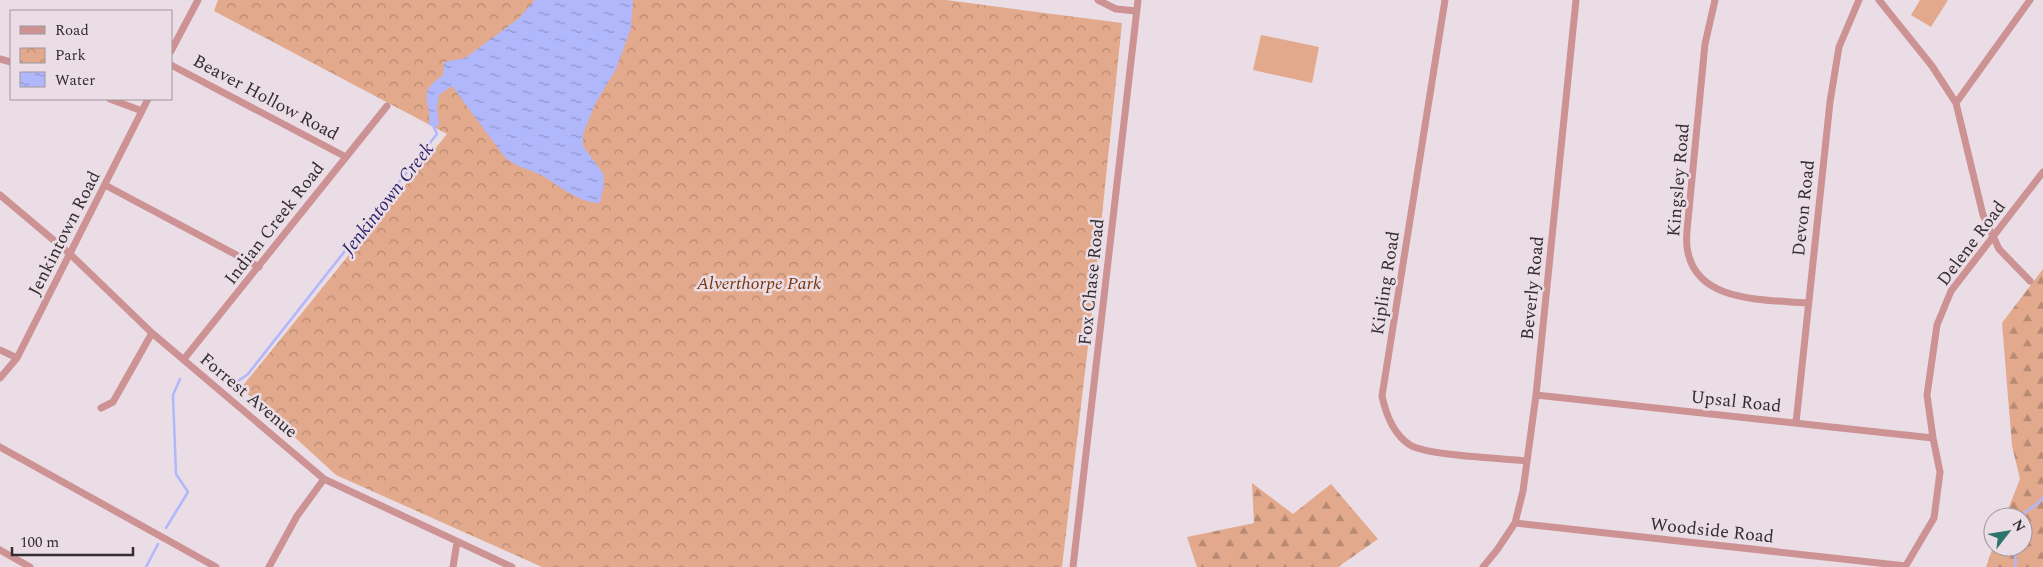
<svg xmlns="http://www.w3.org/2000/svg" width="2043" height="567" viewBox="0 0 2043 567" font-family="Spectral,serif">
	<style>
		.green { fill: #e2a98c }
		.forest { fill: url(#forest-firs) }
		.park { fill: url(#park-crowns) }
		.water { fill: url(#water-ripples) }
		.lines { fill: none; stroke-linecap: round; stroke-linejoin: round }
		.stream { stroke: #b1b7fb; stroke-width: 2.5 }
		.street { stroke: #cc9294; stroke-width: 7 }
		.labels { text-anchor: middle; stroke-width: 5; stroke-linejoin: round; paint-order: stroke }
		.street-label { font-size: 18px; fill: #322d30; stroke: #ebdde5 }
		.park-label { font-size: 18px; font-style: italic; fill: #76370f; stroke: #ebdde5 }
		.water-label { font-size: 19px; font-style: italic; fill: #271f6b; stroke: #ebdde5 }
	</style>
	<defs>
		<pattern id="forest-firs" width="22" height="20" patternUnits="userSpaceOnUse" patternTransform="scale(1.25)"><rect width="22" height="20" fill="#e2a98c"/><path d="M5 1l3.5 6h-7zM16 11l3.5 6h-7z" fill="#b88a73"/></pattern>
		<pattern id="park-crowns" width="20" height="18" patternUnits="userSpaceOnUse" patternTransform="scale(1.25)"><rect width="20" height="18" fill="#e2a98c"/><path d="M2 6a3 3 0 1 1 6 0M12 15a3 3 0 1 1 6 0" fill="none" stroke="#b88a73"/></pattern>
		<pattern id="water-ripples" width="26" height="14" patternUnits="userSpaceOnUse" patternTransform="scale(1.25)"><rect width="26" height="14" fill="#b1b7fb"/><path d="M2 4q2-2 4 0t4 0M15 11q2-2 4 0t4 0" fill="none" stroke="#9195cc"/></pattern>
	</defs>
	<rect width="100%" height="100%" fill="#ebdde5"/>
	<path class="green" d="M1920,0H1948L1931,27L1911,15Z
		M1261,35L1319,47L1312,83L1253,70Z"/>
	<path class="forest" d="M2043,269V567H1986L1993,547H2023V517H2005L2020,479L2012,446L2002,323Z
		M1252,483L1293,514L1331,484L1378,539L1338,567H1197L1187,537L1254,523Z"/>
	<path class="park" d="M218,0H946L1122,23L1091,321L1062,567H542L336,475L241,388L447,134L214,11Z"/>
	<path class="water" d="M535,0H633L631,28L616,69L595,104L583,134V146L603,173L604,184L600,203C576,202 561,186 541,175C526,167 518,169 504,156L452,86L439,95L437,108L439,124L435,128L429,125C432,98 415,95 443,75L444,62L465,58L518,19Z"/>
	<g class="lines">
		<path class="stream" d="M203,357L229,381H238L248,374L437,134L433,125
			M2023,525L2024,513L2036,505L2043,498
			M166,528L188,492L176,474L173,395L180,379
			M146,567L158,544
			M2015,567C2017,559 2014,554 2016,547"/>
		<path class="street" d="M1098,0L1116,9L1136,11
			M1445,0L1382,396C1386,415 1393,434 1410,445C1429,456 1502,458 1527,461
			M1715,0L1705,44L1688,220C1687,229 1686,239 1687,247C1694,304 1765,299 1807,303
			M1879,0L1932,66L1956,103L1983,215L1999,249L2030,281
			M171,51L198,0
			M0,59L11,62
			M171,65L346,157
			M110,99L142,111
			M1956,103L2030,0
			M105,185L259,267
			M0,195L70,254L152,333L324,479L512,567
			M0,350L17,358
			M184,359L387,106
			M0,378L17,358L148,99
			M1536,395L1933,438
			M101,408L113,402L152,333
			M1796,423L1830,102L1839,47L1859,0
			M0,447L216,567
			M1515,523L1906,566
			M0,550L30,567
			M269,567L297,516L324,479
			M453,567L457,542
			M1073,567L1138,0
			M1483,567L1497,550L1515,523L1523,491L1536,395L1576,0
			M1905,567L1934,518L1940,472L1933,438L1927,395L1937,325L1951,291L2043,172"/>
	</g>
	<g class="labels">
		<g class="street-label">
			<text transform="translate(266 97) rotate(28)" y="6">Beaver Hollow Road</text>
			<text transform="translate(1678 180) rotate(-85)" y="6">Kingsley Road</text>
			<text transform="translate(1803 208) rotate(-84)" y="6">Devon Road</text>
			<text transform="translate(274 223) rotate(-52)" y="6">Indian Creek Road</text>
			<text transform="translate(64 233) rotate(-63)" y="6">Jenkintown Road</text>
			<text transform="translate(1971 243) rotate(-53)" y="6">Delene Road</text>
			<text transform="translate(1091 282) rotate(-84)" y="6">Fox Chase Road</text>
			<text transform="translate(1385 283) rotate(-81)" y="6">Kipling Road</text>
			<text transform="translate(1532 288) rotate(-84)" y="6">Beverly Road</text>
			<text transform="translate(249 395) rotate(40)" y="6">Forrest Avenue</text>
			<text transform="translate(1736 401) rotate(6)" y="6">Upsal Road</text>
			<text transform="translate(1712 530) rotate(6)" y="6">Woodside Road</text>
		</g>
		<g class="park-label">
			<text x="759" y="289">Alverthorpe Park</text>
		</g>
		<g class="water-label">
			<text transform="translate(387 198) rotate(-52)" y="7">Jenkintown Creek</text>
		</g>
	</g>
	<rect x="10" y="10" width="162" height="90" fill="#ebdde5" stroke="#a1979d"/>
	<rect x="20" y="26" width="25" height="8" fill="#cc9294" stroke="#a1979d"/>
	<text x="55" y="35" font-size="15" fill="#322d30">Road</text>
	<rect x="20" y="48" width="25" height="15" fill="url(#park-crowns)" stroke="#a1979d"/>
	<text x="55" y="60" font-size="15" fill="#322d30">Park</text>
	<rect x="20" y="72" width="25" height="15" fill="url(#water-ripples)" stroke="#a1979d"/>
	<text x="55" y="85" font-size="15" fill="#322d30">Water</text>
	<g transform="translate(2008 532) rotate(59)"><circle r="24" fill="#ebdde5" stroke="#a1979d"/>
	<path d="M0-4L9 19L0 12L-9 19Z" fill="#2d746b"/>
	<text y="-8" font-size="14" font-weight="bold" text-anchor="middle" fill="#322d30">N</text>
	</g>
	<path d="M12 547v8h121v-8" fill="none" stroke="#322d30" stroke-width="2.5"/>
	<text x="20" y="547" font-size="15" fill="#322d30" stroke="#ebdde5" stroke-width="4" paint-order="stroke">100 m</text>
</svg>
